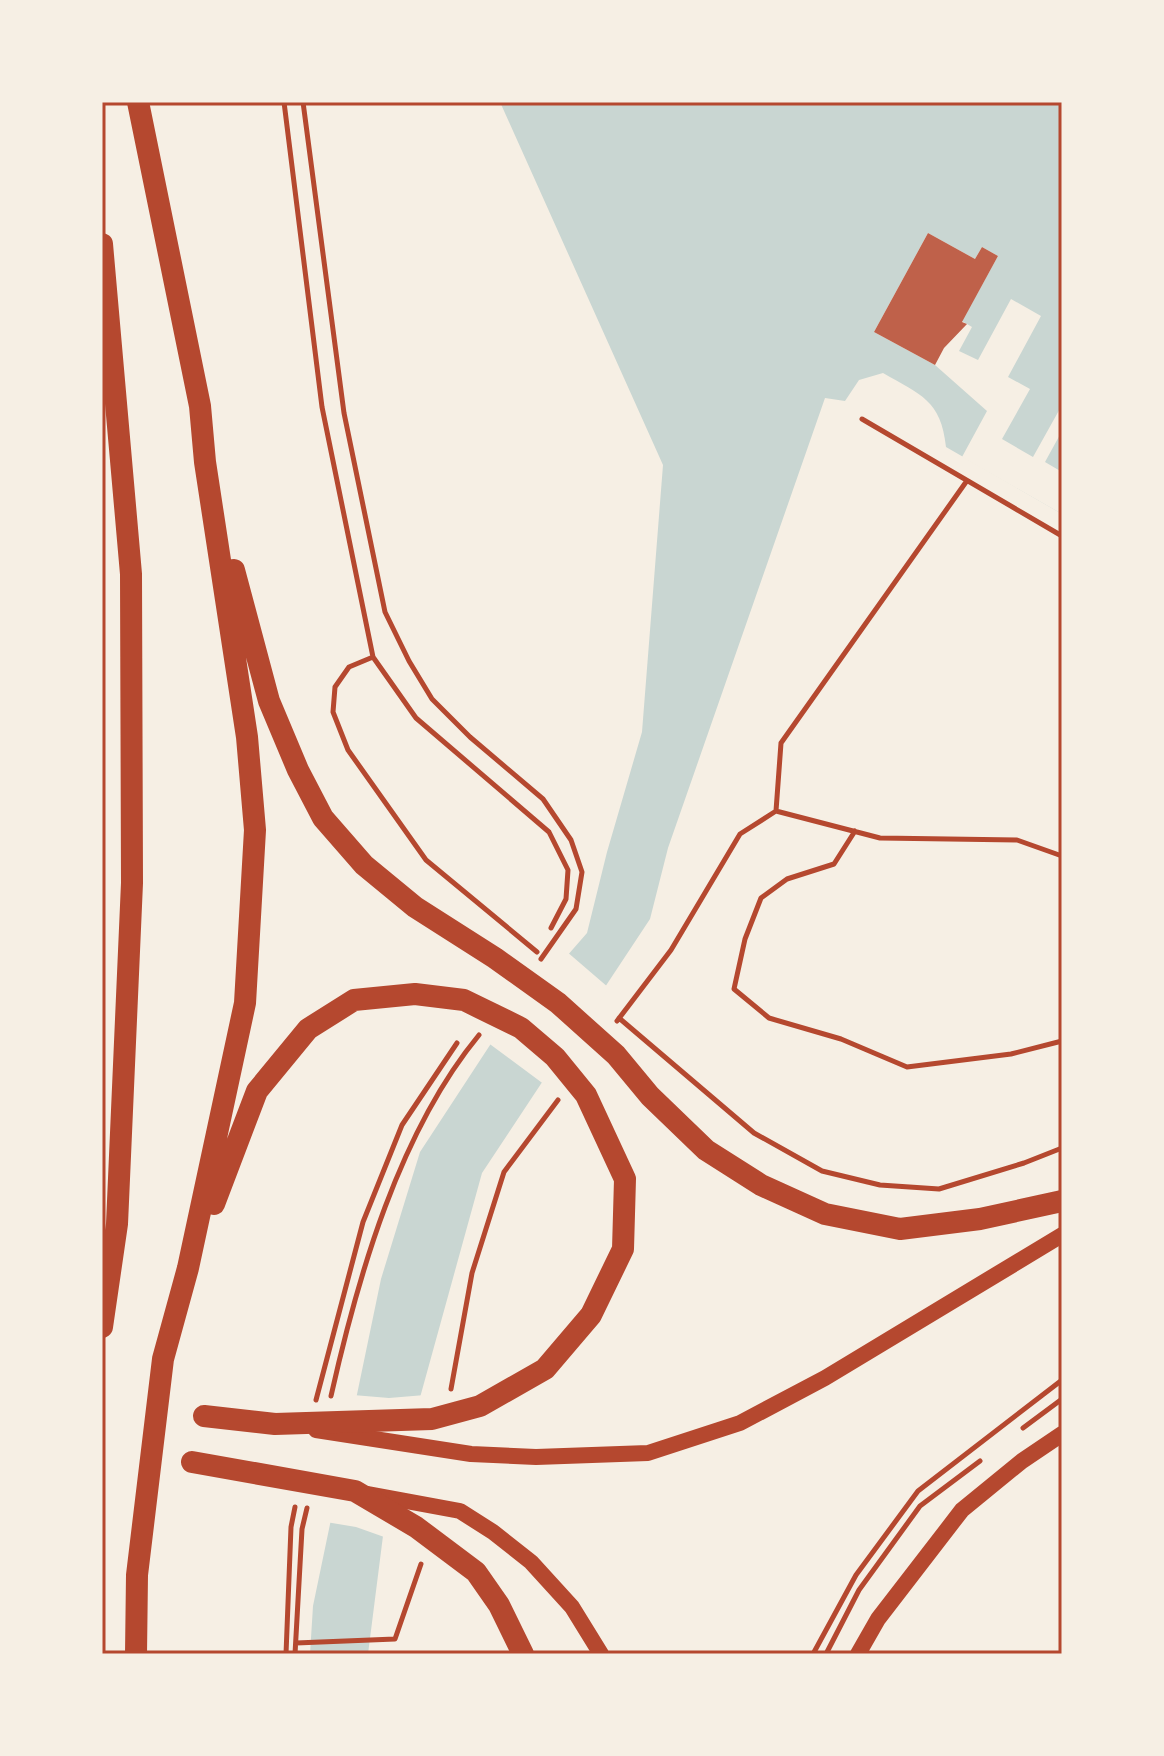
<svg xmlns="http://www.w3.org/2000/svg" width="1164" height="1756" viewBox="0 0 1164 1756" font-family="'Noto Serif',serif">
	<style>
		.water { fill: #c9d6d2 }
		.pier { fill: #f6efe4 }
		.building { fill: #bf614a }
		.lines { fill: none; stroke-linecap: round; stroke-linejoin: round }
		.path { stroke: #b5482f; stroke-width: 5 }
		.secondary { stroke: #b5482f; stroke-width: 16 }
		.trunk { stroke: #b5482f; stroke-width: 22 }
		.neatline { fill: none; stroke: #b5482f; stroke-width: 3 }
	</style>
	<rect width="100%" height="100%" fill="#f6efe4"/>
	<path class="water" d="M500,102H1062V514L946,447C941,400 921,395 883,373L859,380L845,401L825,398L668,848L650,919L482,1173L384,1528L368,1654H310L313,1606L381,1279L420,1152L492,1042L587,933L607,852L642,732L663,465Z"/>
	<path class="pier" d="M928,233L975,259L982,247L998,256L962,321L972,327L959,351L978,360L1011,299L1041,316L1008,377L1030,389L1002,439L1033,457L1062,405V431L1045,462L1062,472V514L962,457L987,411L935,365L874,332Z
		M566,951L609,988L545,1085L487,1042Z
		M353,1395L389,1398L425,1395L387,1538L356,1527L326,1522Z"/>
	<path class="building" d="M928,233L975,259L982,247L998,256L962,322L967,324L944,348L935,365L874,332Z"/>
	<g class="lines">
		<path class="path" d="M284,102L322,407L373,657L416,718L549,832L568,870L566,899L551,928
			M303,102L344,413L385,612L409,661L432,699L470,737L543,799L571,840L582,872L576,909L541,959
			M862,419L1062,536
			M373,657L349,667L335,687L333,712L348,750L426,860L537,952
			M776,811L781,743L966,482
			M855,831L834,864L787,879L761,898L745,939L734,989L769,1018L841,1039L907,1067L1011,1054L1062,1041
			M619,1018L754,1133L822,1171L880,1185L939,1189L1024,1163L1062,1148
			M617,1021L671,950L740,834L776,811L880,838L1017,840L1062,856
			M451,1389L472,1273L504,1172L558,1100
			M331,1396C358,1276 399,1132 479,1035
			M316,1400L363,1222L402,1125L457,1043
			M1023,1428L1062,1399
			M296,1643L395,1639L421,1564
			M286,1654L291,1527L295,1507
			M295,1654L302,1529L307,1508
			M813,1654L856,1575L918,1491L1062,1380
			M826,1654L859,1590L920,1506L980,1461"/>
		<path class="secondary" d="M316,1430L471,1454L536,1457L648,1453L740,1423L825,1378L1062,1235
			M368,1494L460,1511L493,1532L531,1562L572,1607L601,1654
			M858,1654L878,1619L962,1510L1022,1461L1062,1434"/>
		<path class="trunk" d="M102,244L131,574L132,883L117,1224L102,1327
			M234,570L269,701L298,770L323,818L364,865L415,907L495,958L558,1003L616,1055L650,1096L706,1150L761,1185L825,1214L900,1229L980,1219L1062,1201
			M204,1416L275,1424L432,1419L480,1406L545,1369L591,1315L623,1249L625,1179L586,1095L555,1057L521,1028L464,1000L415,994L354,1000L308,1029L257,1091L214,1204
			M192,1462L355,1491L416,1527L476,1572L499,1605L523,1654
			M136,1654L137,1575L163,1359L188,1268L245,1003L255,830L247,737L205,462L200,406L138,102"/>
	</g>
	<rect width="1164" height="1756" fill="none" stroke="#f6efe4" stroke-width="208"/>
	<rect x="104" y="104" width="956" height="1548" class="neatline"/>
</svg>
